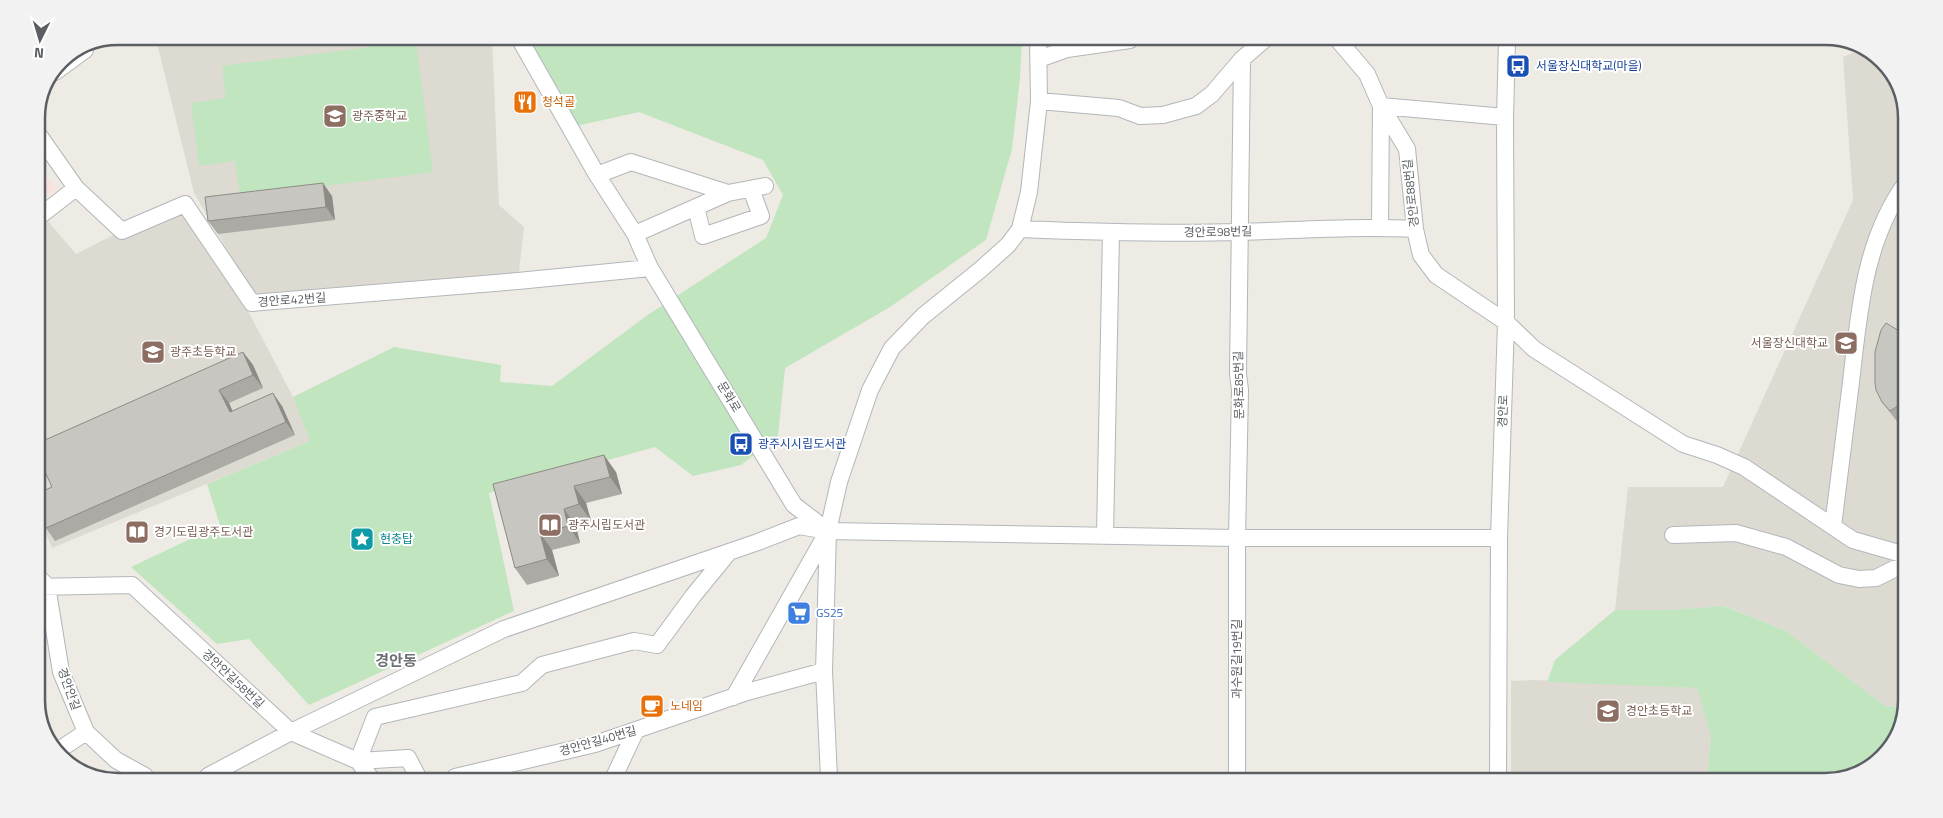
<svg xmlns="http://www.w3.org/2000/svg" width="1943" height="818" viewBox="0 0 1943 818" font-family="'Titillium Web','Noto Sans KR',sans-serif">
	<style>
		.education { fill: #dddad1 }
		.medical { fill: #fae1df }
		.green { fill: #c0e5bf }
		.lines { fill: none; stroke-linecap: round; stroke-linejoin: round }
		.minor-casing { stroke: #b3b6ba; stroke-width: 18 }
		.minor { stroke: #fff; stroke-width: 16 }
		.wall { fill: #acaaa5 }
		.shaded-wall { fill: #8c8b86 }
		.building { fill: #c8c6c0; stroke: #8c8b86 }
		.labels { text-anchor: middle; stroke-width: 4; stroke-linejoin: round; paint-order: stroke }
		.transit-label { font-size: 12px; fill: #164399; stroke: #fff; text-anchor: start }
		.food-label { font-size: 12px; fill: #c56008; stroke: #fff; text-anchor: start }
		.education-label { font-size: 12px; fill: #785e54; stroke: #fff; text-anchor: start }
		.street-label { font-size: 12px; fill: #5b5f63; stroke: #fff }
		.culture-label { font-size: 12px; fill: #0d838f; stroke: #fff; text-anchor: start }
		.shop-label { font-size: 12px; fill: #366cbe; stroke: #fff; text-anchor: start }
		.quarter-label { font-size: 15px; font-weight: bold; fill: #6c7175; stroke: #fff }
		.rim { fill: none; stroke: #5b5f63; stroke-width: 2.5 }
	</style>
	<rect width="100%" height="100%" fill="#edebe3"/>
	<path class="education" d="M197,37L492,38L499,205L524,227L518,281L253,294L194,193L156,39Z
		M1864,48L1890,68L1907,113L1901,708L1885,706L1786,631L1725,606L1671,610H1615L1628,487H1723L1853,200L1843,57Z
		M178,202L246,307L293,397L310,441L52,548L36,511V219L42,214L76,254Z
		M1535,680L1698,688L1711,735L1707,781H1511V681Z"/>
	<path class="medical" d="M36,168L57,188L36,204Z"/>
	<path class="green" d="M524,38L1022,39L1020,78L1012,149L986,240L890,307L785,368L778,436L741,465L693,476L655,447L489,493L514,611L309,705L249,639L217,644L131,567L220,525L207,484L310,441L293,397L394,347L501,365L500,382L552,386L649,314L766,238L783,195L763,160L639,112L576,126Z
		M416,41L433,172L240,197L235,161L199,166L191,103L226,98L222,66Z
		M1724,606L1786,631L1885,706L1901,708V731L1871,768L1825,782L1707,781L1711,735L1697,688L1547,682L1555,660L1615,610H1671Z"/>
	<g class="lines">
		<g class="minor-casing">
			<path id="minor" d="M519,38L597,175L635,234L650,268L794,505L828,531L824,671L829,778
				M1339,41L1367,74L1381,106L1407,149L1415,229L1421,255L1436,275L1506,322L1534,349L1683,444L1717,455L1744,467L1853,540L1902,554
				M1039,59L1067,49L1130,40
				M55,72L85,50
				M1039,101L1119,108L1140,116L1163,115L1196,106L1212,94L1242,59L1264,40
				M36,131L76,188L122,231L185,204L252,303L518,281L650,268
				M597,175L631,162L728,193
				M696,207L703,236L761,216L751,189
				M36,219L76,188
				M1380,227L1381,106L1505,117
				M1020,229C1094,232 1167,234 1240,232C1299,230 1357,226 1415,229
				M635,234L728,193L765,186
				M1833,526C1839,478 1845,430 1851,382C1859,313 1864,240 1906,183
				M1105,535L1111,233
				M1673,535L1736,533L1786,547L1839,575L1859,579L1876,578L1902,565
				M36,575L47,586L61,672L86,732L116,760L145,776
				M36,587L132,585L291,732L358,761L408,758L418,777
				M734,697L828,531L839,482L870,390L892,348L923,316L980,270L1008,245L1020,229L1029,192L1039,101L1038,39
				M56,752L86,732
				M208,776L291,732L504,629L758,542L799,526L828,531L1237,538H1499
				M370,777L358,761L375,717L522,683L542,665L634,641L657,645L693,596L729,552
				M455,777L595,744L747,692L824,671
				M614,777L636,730
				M1237,780V538L1240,390L1238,374L1242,59
				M1498,781L1499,538L1506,322L1505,117L1507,41"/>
		</g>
		<use href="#minor" class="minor"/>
	</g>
	<path class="wall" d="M332,196L335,220L218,234L208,221Z
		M1904,334V421L1899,424L1882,402Z
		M243,352L253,365L263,388L229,403L232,411L282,406L295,435L55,541L46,528L52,487Z
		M616,472L622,494L586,503L591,521L576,526L580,543L552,550L559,576L527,585L515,568L493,484Z"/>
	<path class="shaded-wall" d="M323,183L332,196L335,220L326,207Z
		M243,352L253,365L263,388L253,375Z
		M219,390L229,403L239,425L230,412Z
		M273,393L282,406L295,435L286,422Z
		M604,455L616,472L622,494L610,477Z
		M574,486L586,503L591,521L579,504Z
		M564,509L576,526L580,543L568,526Z
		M540,533L552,550L559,576L547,559Z"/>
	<path class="building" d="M323,183L326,207L208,221L205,197Z
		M1886,323L1904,334V402L1890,411L1882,402L1876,390L1875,382V352L1881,330Z
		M243,352L253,375L219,390L230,412L273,393L286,422L46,528L36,506V494L52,487L36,452V444Z
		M604,455L610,477L574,486L579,504L564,509L568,526L540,533L547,559L515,568L493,484Z"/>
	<defs>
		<g id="bus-square" transform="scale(1.25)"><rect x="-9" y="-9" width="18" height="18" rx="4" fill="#1a4fb4" stroke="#fff"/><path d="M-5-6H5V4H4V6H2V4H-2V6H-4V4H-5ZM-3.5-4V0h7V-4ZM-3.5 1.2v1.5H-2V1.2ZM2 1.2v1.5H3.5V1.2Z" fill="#fff"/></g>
		<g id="restaurant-square" transform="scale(1.25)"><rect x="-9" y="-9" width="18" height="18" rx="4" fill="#e8710a" stroke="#fff"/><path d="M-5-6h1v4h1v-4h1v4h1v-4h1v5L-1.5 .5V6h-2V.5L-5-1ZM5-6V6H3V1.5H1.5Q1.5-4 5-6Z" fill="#fff"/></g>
		<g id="school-square" transform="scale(1.25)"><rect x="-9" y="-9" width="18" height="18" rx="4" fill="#8d6e63" stroke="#fff"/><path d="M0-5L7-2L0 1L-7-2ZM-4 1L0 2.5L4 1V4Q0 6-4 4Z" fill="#fff"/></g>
		<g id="university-square" transform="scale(1.25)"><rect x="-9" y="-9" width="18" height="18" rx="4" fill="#8d6e63" stroke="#fff"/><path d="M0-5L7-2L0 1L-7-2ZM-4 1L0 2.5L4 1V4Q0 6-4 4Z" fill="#fff"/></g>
		<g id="library-square" transform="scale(1.25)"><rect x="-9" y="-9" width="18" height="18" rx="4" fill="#8d6e63" stroke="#fff"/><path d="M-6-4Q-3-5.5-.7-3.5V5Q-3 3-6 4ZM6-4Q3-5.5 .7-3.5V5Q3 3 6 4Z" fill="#fff"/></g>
		<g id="sight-square" transform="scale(1.25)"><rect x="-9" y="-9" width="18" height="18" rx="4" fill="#0f9aa8" stroke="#fff"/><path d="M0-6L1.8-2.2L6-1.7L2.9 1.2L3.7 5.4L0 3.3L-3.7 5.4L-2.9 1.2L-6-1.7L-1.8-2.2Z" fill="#fff"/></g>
		<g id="supermarket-square" transform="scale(1.25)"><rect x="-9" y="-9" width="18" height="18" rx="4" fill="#3f7fe0" stroke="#fff"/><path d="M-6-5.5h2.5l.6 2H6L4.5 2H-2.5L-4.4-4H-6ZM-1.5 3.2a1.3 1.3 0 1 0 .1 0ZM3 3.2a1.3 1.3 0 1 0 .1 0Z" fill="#fff"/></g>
		<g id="cafe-square" transform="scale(1.25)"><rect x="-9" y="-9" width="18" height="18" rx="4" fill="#e8710a" stroke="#fff"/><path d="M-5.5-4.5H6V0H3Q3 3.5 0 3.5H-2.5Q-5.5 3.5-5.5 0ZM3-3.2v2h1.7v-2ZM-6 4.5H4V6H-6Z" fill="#fff"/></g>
	</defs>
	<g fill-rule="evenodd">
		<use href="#bus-square" x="1518" y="66"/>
		<use href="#restaurant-square" x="525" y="102"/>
		<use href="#school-square" x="335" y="116"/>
		<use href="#university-square" x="1846" y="343"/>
		<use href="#school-square" x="153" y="352"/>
		<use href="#bus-square" x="741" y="444"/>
		<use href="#library-square" x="550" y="525"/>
		<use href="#library-square" x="137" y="532"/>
		<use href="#sight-square" x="362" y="539"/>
		<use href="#supermarket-square" x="799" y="613"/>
		<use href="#cafe-square" x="652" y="706"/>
		<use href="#school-square" x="1608" y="711"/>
	</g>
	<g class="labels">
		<g class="transit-label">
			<text x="1536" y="70">서울장신대학교(마을)</text>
			<text x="758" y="448">광주시시립도서관</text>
		</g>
		<g class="food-label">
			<text x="542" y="106">청석골</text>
			<text x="670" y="710">노네임</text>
		</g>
		<g class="education-label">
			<text x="352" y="120">광주중학교</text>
			<text x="1828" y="347" text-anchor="end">서울장신대학교</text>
			<text x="170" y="356">광주초등학교</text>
			<text x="568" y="529">광주시립도서관</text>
			<text x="154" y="536">경기도립광주도서관</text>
			<text x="1626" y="715">경안초등학교</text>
		</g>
		<g class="street-label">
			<text transform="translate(1411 193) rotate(-96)" y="4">경안로88번길</text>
			<text transform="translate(1218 232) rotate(-1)" y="4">경안로98번길</text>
			<text transform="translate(292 300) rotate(-4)" y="4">경안로42번길</text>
			<text transform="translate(1239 385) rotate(-91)" y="4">문화로85번길</text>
			<text transform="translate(729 397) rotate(59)" y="4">문화로</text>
			<text transform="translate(1503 411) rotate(-88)" y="4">경안로</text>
			<text transform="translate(1237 659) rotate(-90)" y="4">과수원길19번길</text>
			<text transform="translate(233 679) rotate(43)" y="4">경안안길58번길</text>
			<text transform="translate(69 689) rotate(70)" y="4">경안안길</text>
			<text transform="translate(598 741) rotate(-16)" y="4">경안안길40번길</text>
		</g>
		<g class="culture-label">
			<text x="380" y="543">현충탑</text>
		</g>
		<g class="shop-label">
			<text x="816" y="617">GS25</text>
		</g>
		<g class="quarter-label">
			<text x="396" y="666">경안동</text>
		</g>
	</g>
	<path d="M0 0H1943V818H0ZM118 45H1825A73 73 0 0 1 1898 118V700A73 73 0 0 1 1825 773H118A73 73 0 0 1 45 700V118A73 73 0 0 1 118 45Z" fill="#f2f2f3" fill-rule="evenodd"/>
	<path class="rim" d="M118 45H1825A73 73 0 0 1 1898 118V700A73 73 0 0 1 1825 773H118A73 73 0 0 1 45 700V118A73 73 0 0 1 118 45Z"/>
	<g transform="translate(40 40) rotate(185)" stroke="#ffffff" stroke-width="4" paint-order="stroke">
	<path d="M0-4L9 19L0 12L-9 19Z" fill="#5b5f63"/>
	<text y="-8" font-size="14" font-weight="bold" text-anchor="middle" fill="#5b5f63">N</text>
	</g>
</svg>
